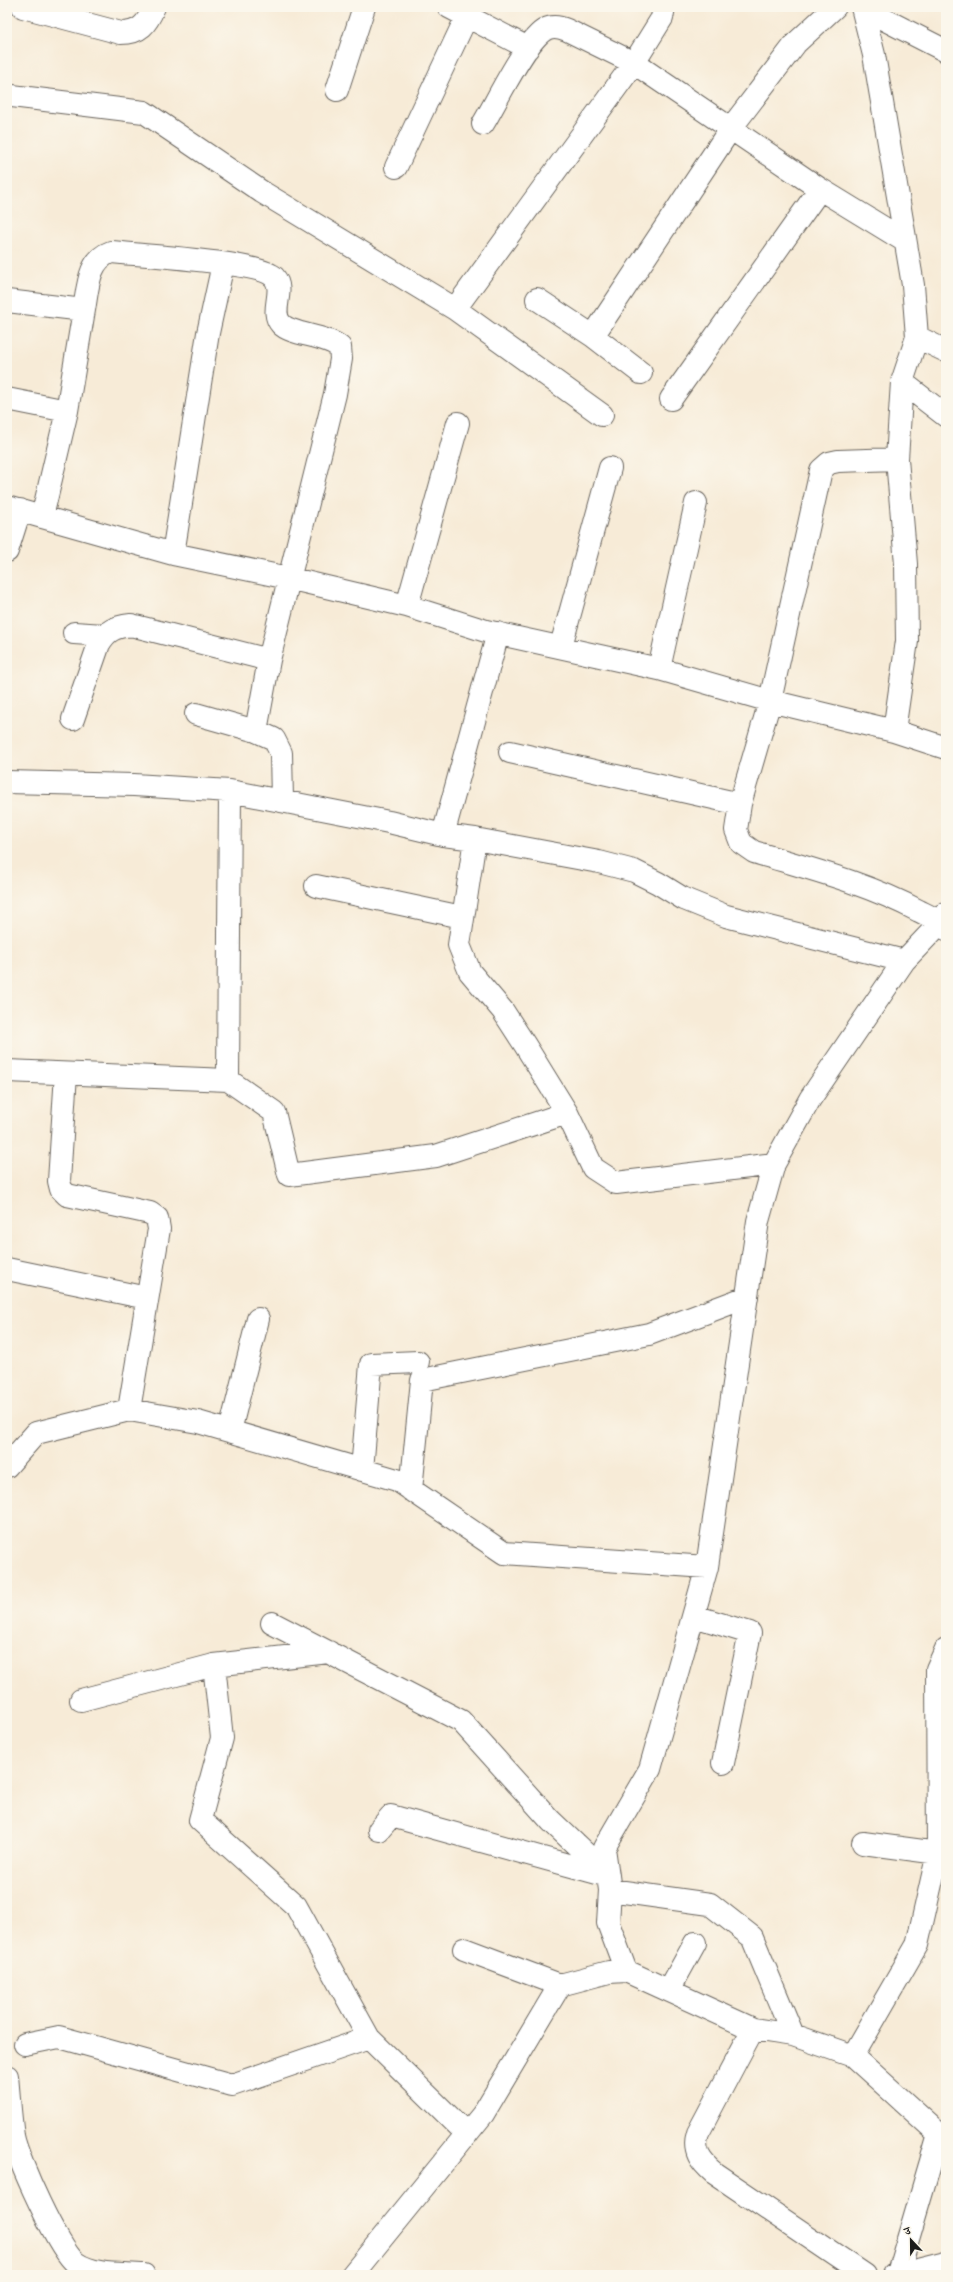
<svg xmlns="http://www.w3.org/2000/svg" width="953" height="2282" viewBox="0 0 953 2282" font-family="Cardo,'Noto Serif Devanagari',serif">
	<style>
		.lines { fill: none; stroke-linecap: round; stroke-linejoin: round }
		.minor-casing { stroke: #69645d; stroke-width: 24 }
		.minor { stroke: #fff; stroke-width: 22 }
	</style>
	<rect width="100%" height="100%" fill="#fbf7ec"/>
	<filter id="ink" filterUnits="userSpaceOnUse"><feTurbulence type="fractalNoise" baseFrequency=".025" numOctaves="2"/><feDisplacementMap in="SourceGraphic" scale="8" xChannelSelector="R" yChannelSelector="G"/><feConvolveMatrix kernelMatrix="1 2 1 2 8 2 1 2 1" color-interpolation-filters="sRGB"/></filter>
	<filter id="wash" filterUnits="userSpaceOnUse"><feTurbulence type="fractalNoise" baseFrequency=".012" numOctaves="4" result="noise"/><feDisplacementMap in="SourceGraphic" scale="16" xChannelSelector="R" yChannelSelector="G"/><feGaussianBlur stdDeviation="0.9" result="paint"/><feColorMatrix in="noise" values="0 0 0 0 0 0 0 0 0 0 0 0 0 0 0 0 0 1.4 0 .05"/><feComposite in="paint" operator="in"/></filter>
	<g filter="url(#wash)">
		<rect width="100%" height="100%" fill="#f7ebd7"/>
	</g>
	<g filter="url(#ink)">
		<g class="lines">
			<g class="minor-casing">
				<path id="minor" d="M23,7L121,33C140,33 147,24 154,7
					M449,7L528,48
					M862,7L874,55L913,285L917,337L902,382L897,459L906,564L907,641L894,731
					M862,8L946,51
					M337,90L364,7
					M12,96L144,112L262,192L455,309L602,415
					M483,124C496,103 526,39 546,29C553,25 560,27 567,30L634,63L662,18L664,7
					M396,167L467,16
					M223,264L208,333L173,554L288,578L407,606L486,631L659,669L770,701L894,731L946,748
					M537,299L593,336L641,373
					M7,301L84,310L67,411L42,517L7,507
					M455,309L634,63L820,189L905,241
					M84,310C88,288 88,260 111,252C138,255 260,262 274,277C286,291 269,311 281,324C291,335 325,335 340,347L341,359L335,394L269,660L256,731
					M593,336L731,128L796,43L835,7
					M917,337L946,351
					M902,382L946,416
					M7,399L67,411
					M671,399L820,189
					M897,459L838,461L829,463L821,470L770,701L740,804L736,830L741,843L754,852C810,869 867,883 919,911C929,916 939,920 946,929
					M42,517L173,554
					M7,551L20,510
					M407,606L458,423
					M74,633L104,635
					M561,646L610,468
					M659,669L696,503
					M196,714L256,731L274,739L281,753L282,799
					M73,719L99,644C107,630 115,627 131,625L269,660
					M510,752L740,804
					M7,782L134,785L230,791L389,822L443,835L475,839L599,862L634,871L658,883L684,899L726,916L904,961
					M230,791L228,1080L274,1112L289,1175L436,1156L567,1113
					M443,835L498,633
					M475,839L459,945L470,972L503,1011L525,1045L567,1113L593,1168L616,1183L774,1164
					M316,886L462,917
					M946,913L941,922L904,961L810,1099L774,1164L758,1221L707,1567L650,1769L604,1848L610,1890L608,1923L626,1971L753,2029L793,2035L853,2056L939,2134L946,2138
					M7,1071L228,1080
					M66,1074L59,1181L61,1189L67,1195L150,1213L157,1218L159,1229L129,1410
					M7,1269L147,1298
					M230,1431L258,1319
					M7,1466L36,1433L129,1410L198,1422L397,1480L504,1553L707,1567
					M362,1470L371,1364L418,1362
					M411,1490L422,1380L649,1334L747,1297
					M694,1616L750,1633L723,1763
					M272,1623L461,1721L551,1821L608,1875
					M214,1665L222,1738L200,1820L296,1906L369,2038L467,2134
					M81,1700L214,1665L329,1652
					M379,1830L391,1816L604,1875
					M863,1843L938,1853
					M610,1890L710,1904L752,1937L793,2035
					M464,1949L560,1985
					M669,1990L695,1943
					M753,2029L698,2133C692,2151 701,2162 714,2173L865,2275
					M25,2044L59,2037L232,2085L369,2038
					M853,2056L917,1945L938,1853L937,1669L946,1649
					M7,2076C9,2096 10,2116 13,2136C17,2158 59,2251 76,2263C95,2276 122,2273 144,2275
					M898,2273L939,2134
					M352,2275L483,2114L560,1985L609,1972L626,1971
					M894,2275L946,2262"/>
			</g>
			<use href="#minor" class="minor"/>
		</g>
	</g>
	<rect width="953" height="2282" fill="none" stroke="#fbf7ec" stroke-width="24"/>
	<g transform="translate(911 2240) rotate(338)" stroke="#fbf7ec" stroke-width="3" paint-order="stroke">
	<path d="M0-3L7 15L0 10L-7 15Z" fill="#1c1c1c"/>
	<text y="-6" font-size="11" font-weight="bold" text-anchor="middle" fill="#1c1c1c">उ</text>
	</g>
</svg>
